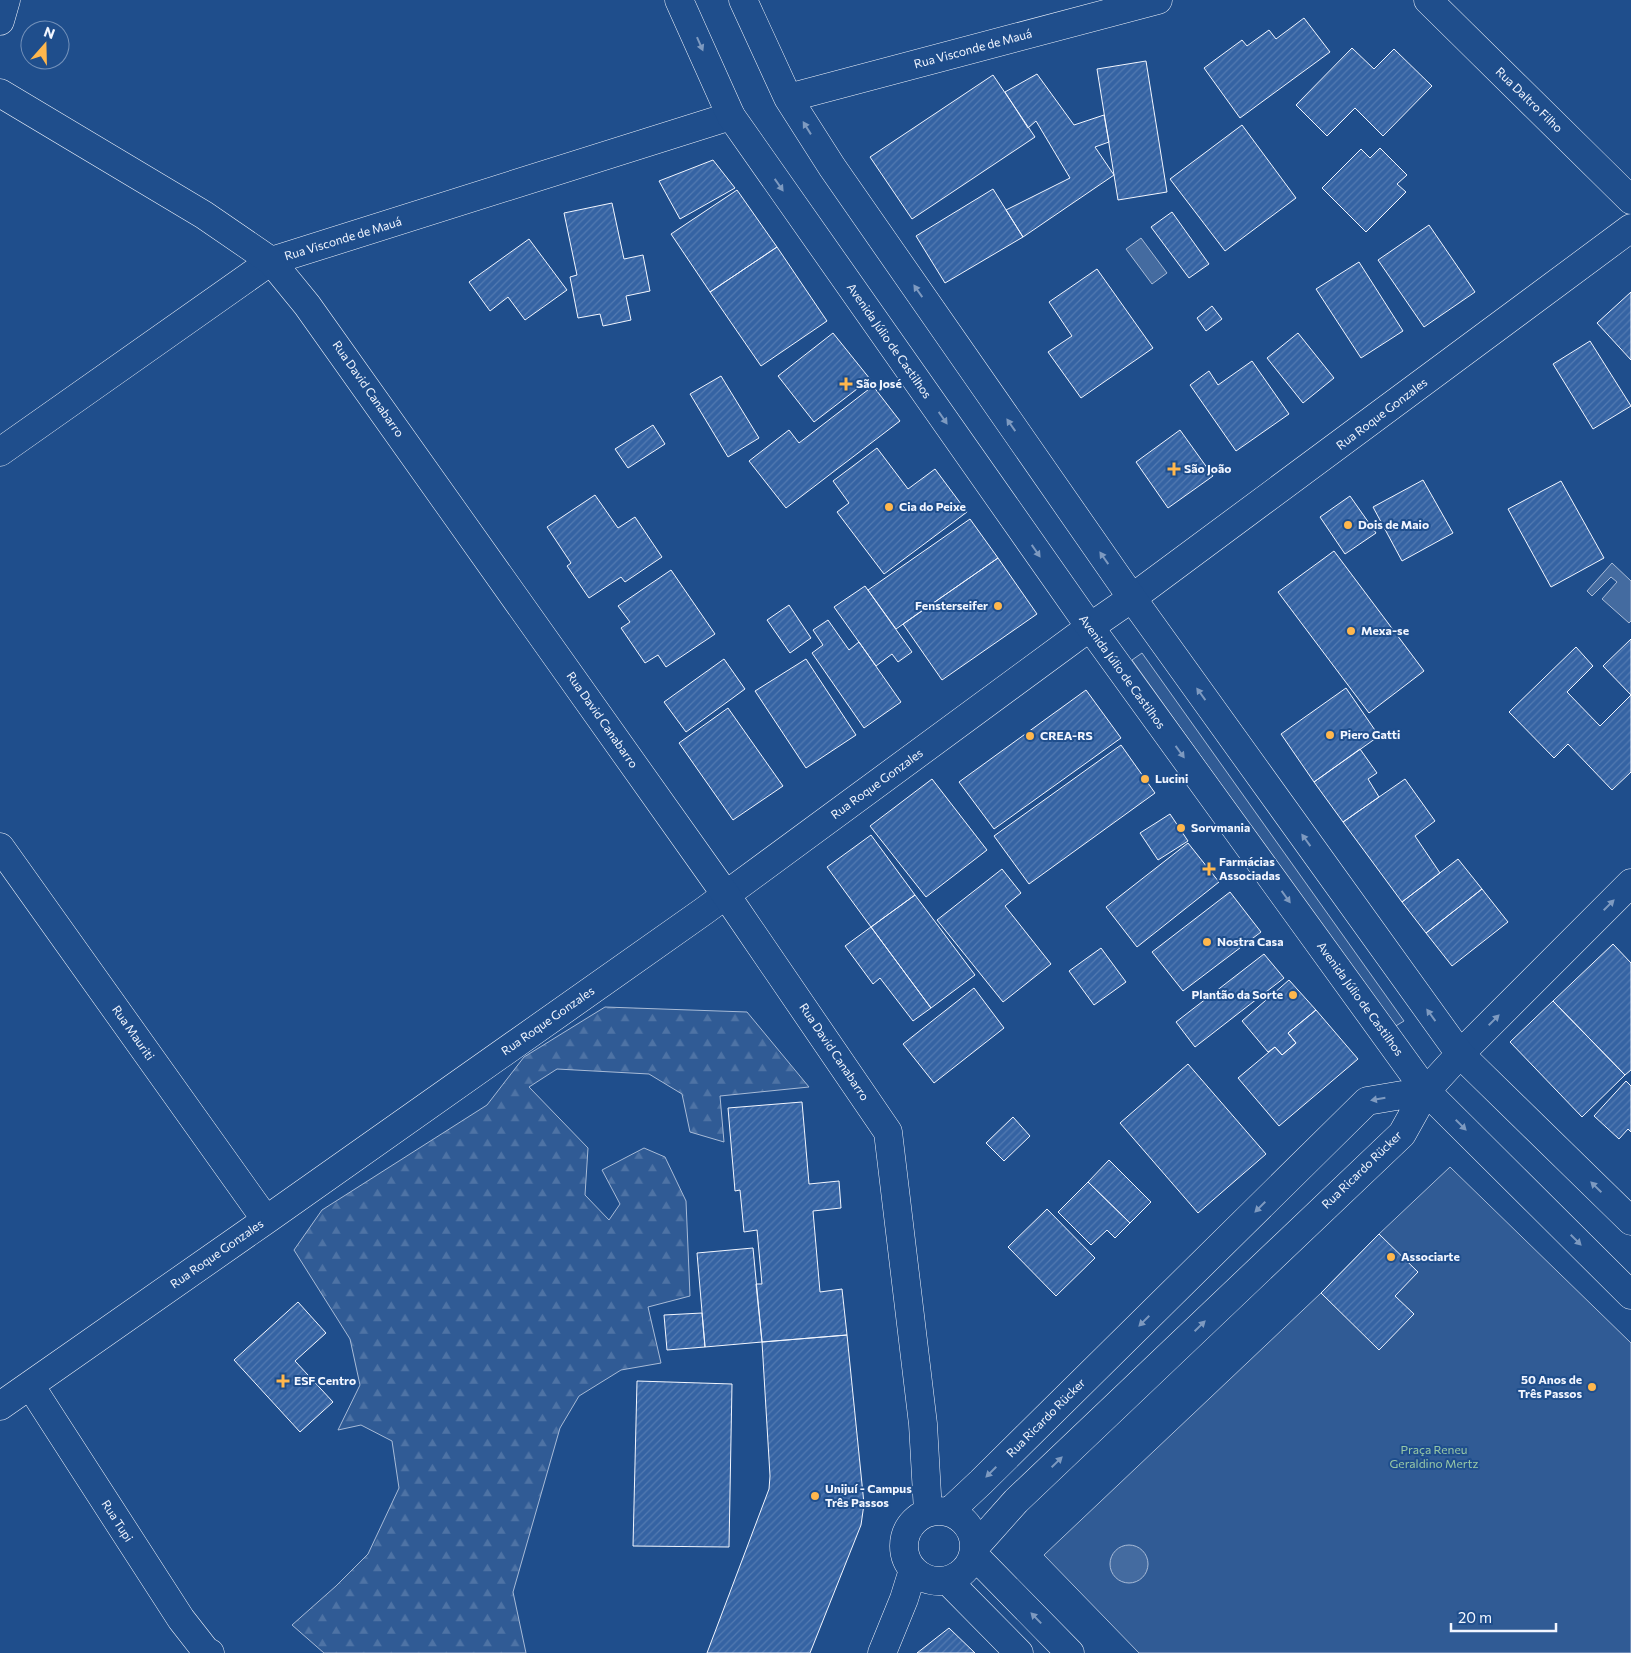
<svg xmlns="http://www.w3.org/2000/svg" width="1631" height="1653" viewBox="0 0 1631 1653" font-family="Commissioner,sans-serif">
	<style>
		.built { fill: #305b95; stroke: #a8bbd7 }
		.forest { fill: url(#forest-firs); stroke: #a8bbd7 }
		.water { fill: #446ba0; stroke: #a8bbd7 }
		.building { fill: url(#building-hatch); stroke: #f2f6ff }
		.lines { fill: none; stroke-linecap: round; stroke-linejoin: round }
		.street-casing { stroke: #f2f6ff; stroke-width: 29 }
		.secondary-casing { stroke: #f2f6ff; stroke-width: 29 }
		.street { stroke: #1f4e8c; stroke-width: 28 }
		.secondary { stroke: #1f4e8c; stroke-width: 28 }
		.oneway { fill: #7e9ac0 }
		.poi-dot { fill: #ffb74d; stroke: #1f4e8c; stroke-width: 2 }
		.labels { text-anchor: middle; stroke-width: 4; stroke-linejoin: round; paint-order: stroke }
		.street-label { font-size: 12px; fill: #f2f6ff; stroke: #1f4e8c }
		.poi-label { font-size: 12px; font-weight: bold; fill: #f2f6ff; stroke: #1f4e8c; text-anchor: start }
		.park-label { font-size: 12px; fill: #97c8a6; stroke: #1f4e8c }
	</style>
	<defs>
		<pattern id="forest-firs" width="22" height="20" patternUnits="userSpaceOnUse" patternTransform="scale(1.25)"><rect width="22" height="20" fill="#305b95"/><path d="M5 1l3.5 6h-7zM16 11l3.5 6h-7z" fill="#4e73a5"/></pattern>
		<pattern id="building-hatch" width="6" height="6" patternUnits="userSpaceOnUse" patternTransform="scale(1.25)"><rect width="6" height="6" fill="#3563a3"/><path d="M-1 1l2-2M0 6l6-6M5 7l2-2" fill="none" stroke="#537ab1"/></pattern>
	</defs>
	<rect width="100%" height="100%" fill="#1f4e8c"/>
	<path class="built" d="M1142,653L1404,1021L1394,1027L1132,660Z
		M1450,1167L1631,1343V1653H1139L1044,1555L1321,1293L1379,1234Z"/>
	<path class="forest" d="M605,1007L747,1012L809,1087L720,1096L724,1142L690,1132L682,1094L649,1074L557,1069L529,1087L588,1148L585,1195L609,1220L620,1204L602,1170L644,1148L665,1157L686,1201L690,1296L648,1307L661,1363L621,1370L579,1396L560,1428L513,1592L526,1653H324L292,1625L336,1586L368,1554L399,1488L392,1441L361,1425L338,1430L360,1385L350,1339L294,1250L322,1210L487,1105L524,1057Z"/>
	<path class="water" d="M1141,238L1167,273L1152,284L1126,249Z
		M1612,563L1631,581V621L1629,623L1602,599L1617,582L1611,577L1592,596L1587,591Z
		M1110 1564a19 19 0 1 1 38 0a19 19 0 1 1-38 0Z"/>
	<path class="building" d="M1304,18L1330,52L1240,118L1204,68L1242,40L1247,46L1269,30L1276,39Z
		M1352,48L1374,69L1394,49L1432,86L1383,136L1355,108L1327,136L1296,105Z
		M1146,61L1167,192L1118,200L1097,69Z
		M1037,74L1074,125L1104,115L1109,142L1095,147L1114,175L1023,237L1006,210L1070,178L1036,121L1028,128L1005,92Z
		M993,75L1035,137L912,219L870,157Z
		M1242,125L1296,198L1225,251L1170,179Z
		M1380,148L1407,175L1397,184L1406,192L1366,232L1322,188L1361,149L1370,158Z
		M713,160L735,188L680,219L659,181Z
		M993,189L1023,237L945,283L916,236Z
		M737,190L777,247L710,292L671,234Z
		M612,203L624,259L643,255L650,291L626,296L631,320L603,326L600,314L578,318L570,277L577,275L564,213Z
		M1172,212L1209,264L1189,278L1151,227Z
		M1429,225L1475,292L1424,327L1378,260Z
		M529,239L567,290L525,320L508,297L490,311L469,282Z
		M777,247L827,321L761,366L710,292Z
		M1359,262L1403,331L1361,358L1316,289Z
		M1097,269L1153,348L1081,398L1048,352L1072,336L1049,302Z
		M1631,292V360L1597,323Z
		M1212,306L1222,319L1206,331L1197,318Z
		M833,333L870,379L814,422L778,376Z
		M1298,333L1334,378L1303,403L1267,358Z
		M1590,341L1631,406L1593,429L1553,364Z
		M1252,361L1289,414L1236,451L1190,385L1209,371L1218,385Z
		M721,376L759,438L728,457L690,394Z
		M873,386L900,421L786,508L749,461L789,430L799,443Z
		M653,425L665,444L628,468L615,449Z
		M1180,430L1213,476L1168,508L1136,462Z
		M877,448L908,489L935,469L967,512L884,574L837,512L849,503L833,481Z
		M1423,480L1453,533L1402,561L1373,507Z
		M1561,481L1604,558L1551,587L1508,509Z
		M595,495L618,528L635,517L662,557L625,582L621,577L589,598L567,566L571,563L547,527Z
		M1350,496L1376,533L1345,554L1320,517Z
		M970,519L998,558L896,629L868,590Z
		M1334,551L1424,671L1369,713L1278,592Z
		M998,558L1037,614L942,680L903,624Z
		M671,570L715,634L666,667L658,655L645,663L621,628L630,622L618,606Z
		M865,586L912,652L898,662L892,654L876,666L834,607Z
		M789,605L811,638L790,653L767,620Z
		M828,620L849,650L859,642L901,702L864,728L812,653L823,645L813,630Z
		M1631,639V695L1603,666Z
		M1576,647L1593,666L1567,692L1600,726L1631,695V772L1612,790L1568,744L1554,758L1509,712Z
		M724,659L745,689L686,732L664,702Z
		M806,659L856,735L806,768L755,691Z
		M1346,688L1379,736L1314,782L1281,734Z
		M1086,690L1121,738L994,829L959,782Z
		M728,708L783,786L733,820L679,743Z
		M1121,745L1155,793L1029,884L994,836Z
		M1360,749L1377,773L1368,779L1379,797L1343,822L1314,782Z
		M932,779L987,850L926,897L870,826Z
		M1405,779L1435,821L1415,836L1440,873L1402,902L1343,822Z
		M1170,814L1188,841L1158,860L1140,833Z
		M871,835L915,895L871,927L827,867Z
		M1188,843L1219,882L1137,947L1106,907Z
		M1458,859L1482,889L1426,933L1402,902Z
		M1002,869L1021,893L1005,906L1051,964L1003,1002L937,920Z
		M1482,889L1508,922L1452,966L1426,933Z
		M1230,892L1261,932L1183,991L1152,952Z
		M915,895L975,975L931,1008L871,927Z
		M871,927L931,1008L913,1021L880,978L873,984L845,946Z
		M1613,944L1631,963V1070L1625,1075L1553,1001Z
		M1101,948L1126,982L1094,1005L1069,971Z
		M1264,954L1284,978L1195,1047L1176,1022Z
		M1289,980L1316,1010L1288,1033L1296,1043L1282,1055L1275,1047L1268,1052L1242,1021Z
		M974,988L1004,1028L934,1083L903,1044Z
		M1553,1001L1625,1075L1582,1117L1510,1042Z
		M1316,1010L1358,1059L1279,1126L1238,1078L1275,1047L1282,1055L1296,1043L1288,1033Z
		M1188,1064L1266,1154L1198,1213L1120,1123Z
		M1626,1081L1631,1086V1132L1628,1129L1619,1139L1594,1116Z
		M802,1102L809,1184L839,1181L841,1208L813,1211L820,1292L842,1289L847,1335L762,1342L756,1284H762L757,1230L744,1232L740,1190L735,1191L728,1108Z
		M1013,1117L1030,1136L1004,1161L986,1143Z
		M1109,1160L1151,1202L1130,1223L1088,1182Z
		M1088,1182L1130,1223L1115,1238L1107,1230L1091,1245L1058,1212Z
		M1047,1209L1095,1258L1056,1296L1008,1247Z
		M1379,1234L1418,1272L1395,1296L1414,1314L1379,1350L1321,1293Z
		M753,1248L762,1342L705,1347L697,1253Z
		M298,1302L326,1333L295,1361L333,1402L300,1432L234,1360Z
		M702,1313L705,1347L667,1350L664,1315Z
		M847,1335L864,1504L861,1525L810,1653H707L769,1489L770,1476L762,1342Z
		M637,1381L732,1384L729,1547L633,1546Z
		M949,1628L975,1653H917Z"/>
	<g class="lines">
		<g class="street-casing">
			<path id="street" d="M0,21L6,0
				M0,452L271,261L731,116
				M1132,598L1631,228
				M0,847L266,1220
				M1460,1054L1631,883
				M30,1385L181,1619L206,1651L210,1653
				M0,1406L266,1220L704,911L1090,627"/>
		</g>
		<g class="secondary-casing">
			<path id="secondary" d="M679,0L731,116L1090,627L1426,1091L1631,1295
				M743,0L788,98L832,167L1132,598L1460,1054L1631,1221
				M1428,0L1631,200
				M0,93L204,215L271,261L307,305L726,895L888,1132L923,1424L928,1512
				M788,98L1158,0
				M1090,627L1132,598
				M904 1546a35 35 0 1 1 70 0a35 35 0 1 1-70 0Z
				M949,1512L981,1482L1367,1101L1426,1091
				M975,1547L1016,1501L1402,1134L1426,1091L1460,1054
				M974,1555L1070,1653
				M948,1581L1019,1653
				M882,1653L904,1599L913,1570"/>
		</g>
		<use href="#street" class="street"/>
		<use href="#secondary" class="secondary"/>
	</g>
	<defs><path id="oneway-solid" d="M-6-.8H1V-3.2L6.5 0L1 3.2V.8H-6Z" transform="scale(1.25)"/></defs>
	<g class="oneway">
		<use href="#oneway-solid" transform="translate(700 44) rotate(66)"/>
		<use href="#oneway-solid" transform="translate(807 128) rotate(-122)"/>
		<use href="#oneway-solid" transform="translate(779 185) rotate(55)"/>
		<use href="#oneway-solid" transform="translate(918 291) rotate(-125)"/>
		<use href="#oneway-solid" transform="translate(943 418) rotate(55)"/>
		<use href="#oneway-solid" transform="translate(1011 425) rotate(-125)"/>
		<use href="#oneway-solid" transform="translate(1036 551) rotate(55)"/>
		<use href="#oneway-solid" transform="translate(1104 558) rotate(-125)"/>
		<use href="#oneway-solid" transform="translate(1201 694) rotate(-126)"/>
		<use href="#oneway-solid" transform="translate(1180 752) rotate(54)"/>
		<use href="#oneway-solid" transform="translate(1306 840) rotate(-126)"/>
		<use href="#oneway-solid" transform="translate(1286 897) rotate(54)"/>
		<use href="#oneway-solid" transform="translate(1609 905) rotate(-45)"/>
		<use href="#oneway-solid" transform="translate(1431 1015) rotate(-126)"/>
		<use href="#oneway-solid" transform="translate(1494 1020) rotate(-45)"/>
		<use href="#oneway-solid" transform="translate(1378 1099) rotate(170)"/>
		<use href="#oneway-solid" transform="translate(1461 1125) rotate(45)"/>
		<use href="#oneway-solid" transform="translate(1596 1187) rotate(-136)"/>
		<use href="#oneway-solid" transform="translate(1260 1207) rotate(135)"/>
		<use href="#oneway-solid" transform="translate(1576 1240) rotate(45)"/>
		<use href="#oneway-solid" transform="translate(1144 1321) rotate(135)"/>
		<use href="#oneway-solid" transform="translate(1200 1326) rotate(-44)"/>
		<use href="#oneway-solid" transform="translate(1057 1462) rotate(-44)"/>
		<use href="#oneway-solid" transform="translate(991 1472) rotate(135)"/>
		<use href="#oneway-solid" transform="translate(1036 1618) rotate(-134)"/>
	</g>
	<g class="poi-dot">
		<path d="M843.5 376.5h5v5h5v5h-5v5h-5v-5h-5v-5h5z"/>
		<path d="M1171.5 461.5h5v5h5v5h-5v5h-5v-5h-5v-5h5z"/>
		<circle cx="889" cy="507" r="5"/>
		<circle cx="1348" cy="525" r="5"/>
		<circle cx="998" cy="606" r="5"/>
		<circle cx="1351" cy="631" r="5"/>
		<circle cx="1330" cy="735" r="5"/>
		<circle cx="1030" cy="736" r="5"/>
		<circle cx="1145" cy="779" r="5"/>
		<circle cx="1181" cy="828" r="5"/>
		<path d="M1206.5 861.5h5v5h5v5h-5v5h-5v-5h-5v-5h5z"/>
		<circle cx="1207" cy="942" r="5"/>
		<circle cx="1293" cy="995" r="5"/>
		<circle cx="1391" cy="1257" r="5"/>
		<path d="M280.5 1373.5h5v5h5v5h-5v5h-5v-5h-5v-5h5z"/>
		<circle cx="1592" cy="1387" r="5"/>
		<circle cx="815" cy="1496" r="5"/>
	</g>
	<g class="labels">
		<g class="street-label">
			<text transform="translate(973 49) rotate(-15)" y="4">Rua Visconde de Mauá</text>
			<text transform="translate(1529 100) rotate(44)" y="4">Rua Daltro Filho</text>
			<text transform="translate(343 239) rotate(-17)" y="4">Rua Visconde de Mauá</text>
			<text transform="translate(889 341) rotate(55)" y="4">Avenida Júlio de Castilhos</text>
			<text transform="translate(368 389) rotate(55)" y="4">Rua David Canabarro</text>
			<text transform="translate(1382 414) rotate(-37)" y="4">Rua Roque Gonzales</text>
			<text transform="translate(1122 672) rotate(54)" y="4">Avenida Júlio de Castilhos</text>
			<text transform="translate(602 720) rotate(55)" y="4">Rua David Canabarro</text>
			<text transform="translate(877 784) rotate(-36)" y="4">Rua Roque Gonzales</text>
			<text transform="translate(1360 999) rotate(54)" y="4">Avenida Júlio de Castilhos</text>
			<text transform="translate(548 1021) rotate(-35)" y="4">Rua Roque Gonzales</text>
			<text transform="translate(133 1033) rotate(55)" y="4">Rua Mauriti</text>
			<text transform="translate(834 1052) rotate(56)" y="4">Rua David Canabarro</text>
			<text transform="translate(1362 1170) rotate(-44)" y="4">Rua Ricardo Rücker</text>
			<text transform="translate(217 1254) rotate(-35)" y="4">Rua Roque Gonzales</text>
			<text transform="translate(1046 1418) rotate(-45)" y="4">Rua Ricardo Rücker</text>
			<text transform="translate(117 1521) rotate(57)" y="4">Rua Tupi</text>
		</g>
		<g class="poi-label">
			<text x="856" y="388">São José</text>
			<text x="1184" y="473">São João</text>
			<text x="899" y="511">Cia do Peixe</text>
			<text x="1358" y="529">Dois de Maio</text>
			<text x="988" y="610" text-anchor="end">Fensterseifer</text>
			<text x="1361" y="635">Mexa-se</text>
			<text x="1340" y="739">Piero Gatti</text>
			<text x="1040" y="740">CREA-RS</text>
			<text x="1155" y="783">Lucini</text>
			<text x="1191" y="832">Sorvmania</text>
			<text x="1219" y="866">Farmácias<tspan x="1219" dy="14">Associadas</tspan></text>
			<text x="1217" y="946">Nostra Casa</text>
			<text x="1283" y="999" text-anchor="end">Plantão da Sorte</text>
			<text x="1401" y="1261">Associarte</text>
			<text x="1582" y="1384" text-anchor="end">50 Anos de<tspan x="1582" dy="14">Três Passos</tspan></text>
			<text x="294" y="1385">ESF Centro</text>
			<text x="825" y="1493">Unijuí - Campus<tspan x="825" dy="14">Três Passos</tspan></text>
		</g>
		<g class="park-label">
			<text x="1434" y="1454">Praça Reneu<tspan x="1434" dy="14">Geraldino Mertz</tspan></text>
		</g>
	</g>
	<g transform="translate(45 45) rotate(20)"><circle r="24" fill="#1f4e8c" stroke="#7391ba"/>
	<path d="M0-4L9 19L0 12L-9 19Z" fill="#ffb74d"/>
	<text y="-8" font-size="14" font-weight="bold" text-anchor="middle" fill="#f2f6ff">N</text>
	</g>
	<path d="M1451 1623v8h105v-8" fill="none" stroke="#f2f6ff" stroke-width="2.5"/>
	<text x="1458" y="1623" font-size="15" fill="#f2f6ff" stroke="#1f4e8c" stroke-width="4" paint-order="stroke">20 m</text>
</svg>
